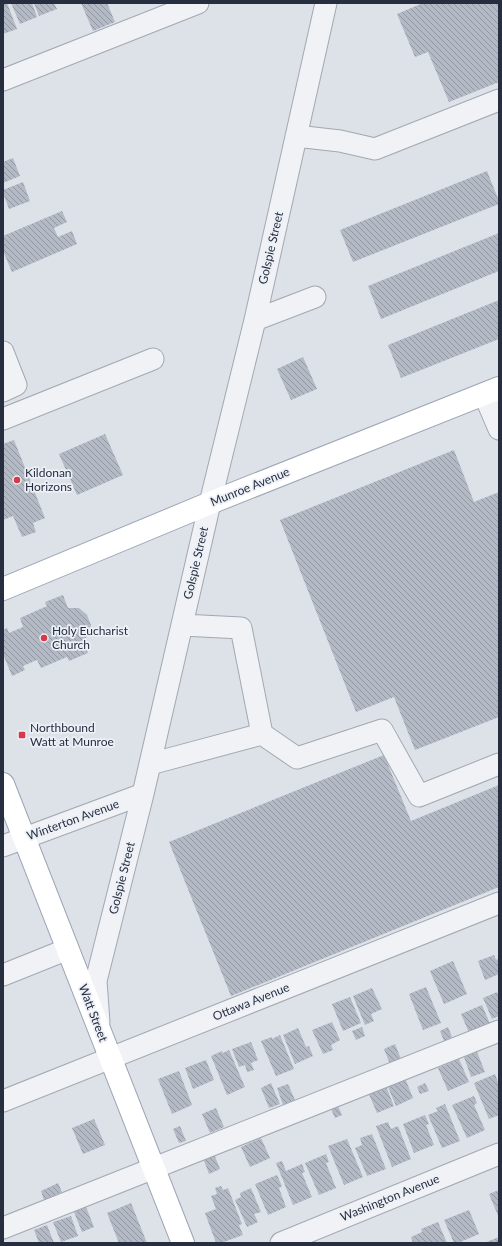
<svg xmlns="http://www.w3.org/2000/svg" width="502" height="1246" viewBox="0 0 502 1246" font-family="Lato,sans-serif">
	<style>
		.building { fill: url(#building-back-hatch) }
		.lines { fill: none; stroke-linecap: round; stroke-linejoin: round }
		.minor-casing { stroke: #a2a8b2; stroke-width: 23 }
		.major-casing { stroke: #9ca5b5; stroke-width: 24 }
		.minor { stroke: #f0f2f6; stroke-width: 21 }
		.major { stroke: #fff; stroke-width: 22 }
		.poi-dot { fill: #d7384a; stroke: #edf0f6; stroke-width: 1.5 }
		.labels { text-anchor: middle; stroke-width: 3.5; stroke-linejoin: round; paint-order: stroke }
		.street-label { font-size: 12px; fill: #262e40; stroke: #edf0f6 }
		.poi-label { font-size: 12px; fill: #262e40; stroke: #edf0f6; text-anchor: start }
	</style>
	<defs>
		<pattern id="building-back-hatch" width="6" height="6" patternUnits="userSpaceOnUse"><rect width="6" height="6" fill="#b4bac5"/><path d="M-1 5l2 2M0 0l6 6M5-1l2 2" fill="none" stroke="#9298a1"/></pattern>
	</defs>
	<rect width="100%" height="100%" fill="#dde1e8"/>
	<path class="building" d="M3,3H7L17,29L3,34Z
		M11,3H32L37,17L20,24Z
		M34,3H54L57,9L39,16Z
		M81,3H107L115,22L93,31Z
		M423,3H499V82L449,102L428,52L415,57L397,14Z
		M13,158L20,176L3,183V162Z
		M487,171L499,201V204L353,262L340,230Z
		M23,182L30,201L9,209L3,193V190Z
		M62,211L67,222L54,228L58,237L72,231L77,244L12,272L3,251V236Z
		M499,233V271L381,319L368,286Z
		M499,300V339L401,378L388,345Z
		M303,357L317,389L291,400L277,369Z
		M105,434L123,475L77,495L59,454Z
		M14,440L45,518L33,523L36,532L22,537L13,516L3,520V444Z
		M454,450L474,502L499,492V717L415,750L394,697L356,712L280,520Z
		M63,595L68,608H79L87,615L91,625L89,634L83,641L88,653L69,661L67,657L41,668L37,660L23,666L25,670L12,676L3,654V630L7,628L9,633L23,627L20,618L47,606L45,602Z
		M384,755L411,821L499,785V887L231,996L169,842Z
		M494,955L496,960L499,959V974L485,980L478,961Z
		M453,961L467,994L444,1004L430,971Z
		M426,987L441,1023L423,1030L409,994Z
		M372,988L382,1009L371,1014L374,1021L365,1025L353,996Z
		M497,992L499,996V1016L492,1019L483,998Z
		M350,997L361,1023L343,1031L332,1004Z
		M482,1005L491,1026L470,1035L461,1014Z
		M332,1022L340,1040L331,1045L333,1050L323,1054L312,1030Z
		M362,1027L365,1036L356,1040L352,1031Z
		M448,1027L452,1037L444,1041L440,1031Z
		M298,1028L306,1047L309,1046L313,1056L295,1064L283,1035Z
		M280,1035L294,1069L276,1076L261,1041L272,1037V1039Z
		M251,1042L258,1060L251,1063L254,1070L247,1072L245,1065L239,1067L232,1049Z
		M395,1044L401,1059L390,1064L384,1049Z
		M229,1050L245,1087L227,1095L211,1056L222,1051L223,1053Z
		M477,1052L485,1072L471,1077L464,1057Z
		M459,1059L469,1082L448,1091L438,1068Z
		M206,1060L214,1080L193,1089L185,1068Z
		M179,1071L192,1105L172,1114L158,1079Z
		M495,1074L499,1085V1115L489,1119L474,1083Z
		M405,1078L413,1098L396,1106L387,1085Z
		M271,1083L280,1104L269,1108L261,1088Z
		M425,1083L429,1091L420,1094L417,1087Z
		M288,1084L295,1100L283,1105L277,1088Z
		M385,1084L394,1106L377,1113L368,1092Z
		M474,1096L477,1103L474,1105L485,1130L467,1138L452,1105Z
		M445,1104L460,1141L442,1148L428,1115L438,1111L436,1108Z
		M338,1106L342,1115L335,1118L331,1109Z
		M216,1108L224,1127L210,1133L202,1114Z
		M425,1115L429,1124L426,1125L434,1145L414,1153L403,1124Z
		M94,1119L105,1145L83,1154L72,1128Z
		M388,1122L391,1129L398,1126L411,1159L392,1167L376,1126Z
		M180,1126L186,1141L179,1143L173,1129Z
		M372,1134L386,1169L367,1176L355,1148L362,1145L360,1138Z
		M261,1138L270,1158L250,1167L241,1147Z
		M347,1139L363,1177L344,1185L328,1146Z
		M214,1154L220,1169L209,1174L203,1158Z
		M326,1154L329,1162L326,1163L336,1188L319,1195L305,1163Z
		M282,1161L286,1171L302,1164L305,1172L302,1173L312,1197L293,1205L276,1163Z
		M277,1175L282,1186L279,1188L286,1207L268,1215L255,1184Z
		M58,1183L62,1192L44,1200L41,1191Z
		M221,1186L223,1190L228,1188L242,1224L239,1225L243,1235L221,1243H216L205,1213L216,1209L211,1196L217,1194L215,1188Z
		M251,1188L261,1212L254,1214L258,1222L247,1227L235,1200L241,1197L240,1193Z
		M499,1190V1218L489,1194Z
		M131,1203L147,1243H119L107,1213Z
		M86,1207L94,1227L82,1232L74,1212Z
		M469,1210L479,1234L458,1243H454L444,1220Z
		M71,1216L78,1236L61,1242L53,1222Z
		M438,1222L447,1243H413L411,1237L422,1232L421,1229Z
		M47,1225L54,1243H39L34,1230Z
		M499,1237V1243H484Z"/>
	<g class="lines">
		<g class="minor-casing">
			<path id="minor" d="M3,80L198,3
				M296,136L340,141L375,149L499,100
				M255,320L315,297
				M3,352L16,385L3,391
				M484,394L499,429
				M3,419L153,359
				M262,734L297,758L382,730L419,796L499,764
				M150,764L262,734L241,628L182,625
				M3,846L143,794
				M3,975L68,949
				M99,1022L96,981L143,794L210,503L255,320L326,3
				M3,1101L499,903
				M3,1228L499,1031
				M281,1243L499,1154"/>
		</g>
		<g class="major-casing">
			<path id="major" d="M3,589L210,503L499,388
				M3,784L183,1243"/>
		</g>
		<use href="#minor" class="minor"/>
		<use href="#major" class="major"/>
	</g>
	<g class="poi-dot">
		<circle cx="17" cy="480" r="4"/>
		<circle cx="44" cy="638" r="4"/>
		<rect x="18" y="731" width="8" height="8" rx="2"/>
	</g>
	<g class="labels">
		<g class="street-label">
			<text transform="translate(271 248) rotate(-77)" y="4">Golspie Street</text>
			<text transform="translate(250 487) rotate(-22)" y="4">Munroe Avenue</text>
			<text transform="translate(196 563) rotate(-77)" y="4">Golspie Street</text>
			<text transform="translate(73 820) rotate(-20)" y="4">Winterton Avenue</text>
			<text transform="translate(122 878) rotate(-76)" y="4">Golspie Street</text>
			<text transform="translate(251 1002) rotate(-22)" y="4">Ottawa Avenue</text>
			<text transform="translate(93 1013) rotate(69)" y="4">Watt Street</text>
			<text transform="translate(390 1198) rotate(-22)" y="4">Washington Avenue</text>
		</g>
		<g class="poi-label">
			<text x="25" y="477">Kildonan<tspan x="25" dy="14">Horizons</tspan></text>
			<text x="52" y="635">Holy Eucharist<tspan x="52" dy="14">Church</tspan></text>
			<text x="30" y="732">Northbound<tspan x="30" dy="14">Watt at Munroe</tspan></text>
		</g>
	</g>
	<rect width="502" height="1246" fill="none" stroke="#262e40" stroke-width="8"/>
</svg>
